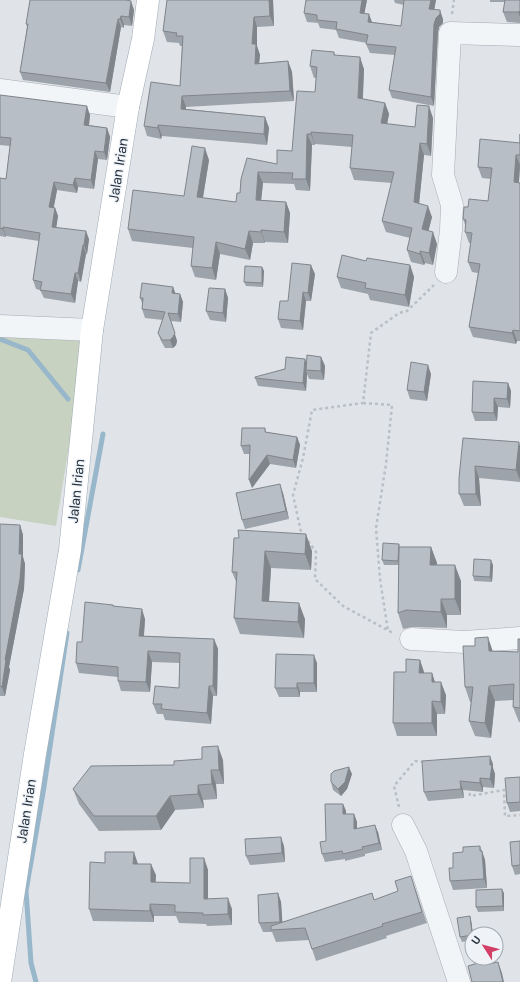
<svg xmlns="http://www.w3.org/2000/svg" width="520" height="982" viewBox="0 0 520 982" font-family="'DM Sans',sans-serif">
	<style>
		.green { fill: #c7d3c0 }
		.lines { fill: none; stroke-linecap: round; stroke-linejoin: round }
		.stream { stroke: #99b7cb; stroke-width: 5 }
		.minor-casing { stroke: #a5acb3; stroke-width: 23 }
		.major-casing { stroke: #9eaab5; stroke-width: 23 }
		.path { stroke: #b9bfc4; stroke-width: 2.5; stroke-dasharray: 3 3; stroke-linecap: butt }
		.minor { stroke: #f2f5f7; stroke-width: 22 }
		.major { stroke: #fff; stroke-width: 22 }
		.wall { fill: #9da3aa }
		.shaded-wall { fill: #80858b }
		.building { fill: #b7bec6; stroke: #80858b }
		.labels { text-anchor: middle; stroke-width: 3; stroke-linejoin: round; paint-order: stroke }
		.street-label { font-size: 14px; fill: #283441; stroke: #eff3f7 }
	</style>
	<rect width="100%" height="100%" fill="#e0e4e9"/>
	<path class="green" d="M0,337L86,341L56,526L0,517Z"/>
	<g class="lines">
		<path class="stream" d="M0,339L28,350L68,399
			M78,570L103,434
			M36,982L31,963L26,891L44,787L67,633"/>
		<g class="minor-casing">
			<path id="minor" d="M0,90L128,107
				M446,272L451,230L452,205L443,175L450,33L520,35
				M0,326L92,330
				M411,639L464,642L520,638
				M403,825L416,851L459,982"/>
		</g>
		<g class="major-casing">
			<path id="major" d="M0,982L35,754L70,550L92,330L128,107L143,39L148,0"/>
		</g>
		<path class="path" d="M452,14L454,0
			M363,403L392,405L386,464L376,528L380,579L388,631
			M305,536L301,532L293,495L303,458L312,410L363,403L371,333L399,313L407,311L434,285
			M308,541L316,552L315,579L343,606L393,633
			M469,787L470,796L504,790L505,816L520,815
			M399,807L394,786L415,761L425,762"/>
		<use href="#minor" class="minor"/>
		<use href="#major" class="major"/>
	</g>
	<path class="wall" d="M128,0L134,10L132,26L124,25V28L121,27L110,92L23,80L20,72L27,27L26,24Z
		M167,0H273L274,26L257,27V46L260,55L259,63L288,61L292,72L294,101L186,107V109L265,117L269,128L267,145L162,136L161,139L147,136L144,126L180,86L182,46H180L179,43L167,42L163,31Z
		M306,0H367L364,13L372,22L401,26L404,5L395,3L394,0H436L434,9L443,19V23L439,27L438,32L434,106L392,98L389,90L395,55L370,53L366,44L367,43L339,38L336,30L320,28L318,23L307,22L304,13Z
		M490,0H520V23L507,22L503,12L505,2H490Z
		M334,52L335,56L364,69L363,99L385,103L389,114L387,124L415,127L433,118L431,156L424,155L419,204L432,217L428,231L437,244L433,265L425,263L424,265L411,262L407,250L410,238L386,232L382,221L392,183L354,180L350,168L352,147L315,144V145H312L310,191L296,190L294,184L263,183L261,200L286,202L290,213L288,243L265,242V243H253L250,260L220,254L216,280L195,277L191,266L193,248L132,241L128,229L184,196L209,160L203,198L236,202L240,193L241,179L277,164L292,151L315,92L316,78H314L310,66Z
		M0,95L90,115L89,125L107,128L110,137L107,160L98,159L94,189L78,187L77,193L57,190L54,207L55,208L58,216L56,227L89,239L87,254H86L81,282L78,281L75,303L44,298L40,290L36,289L33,280L39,241L6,236V237L0,236V178L6,179L10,146L0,145Z
		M520,134V168L519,183H520V341H517L516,344L473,337L469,327L478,273L472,272L468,262L471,243H469L465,232L466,227L463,219L468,207L488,201L491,179L482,178L478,167L520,143Z
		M366,261L410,265L414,277L409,307L370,300L368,294L341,288L337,277Z
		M262,267L264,271L263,287L246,286L244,282Z
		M315,274L311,301H306L303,330L281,328L278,319L288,301Z
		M173,287L175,293L180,294L183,302L181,322L171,321L177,341L176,345L173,348H165L161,341L158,333L163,320L145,318L142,309V303L140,298Z
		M225,289L228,298L226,322L210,320L206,311Z
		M321,357L325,366L324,380L309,379L307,374L306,391L258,386L255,378Z
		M431,374L427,401L410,399L407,390Z
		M508,383L511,391L510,408L498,407L497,421H475L472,412Z
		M265,428L266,432L297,437L300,445L296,468L270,464L252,488L250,454H244L241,446Z
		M463,438L520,446V482L479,478L481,506H464L459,494Z
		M283,493L289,519L245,529L242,520Z
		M0,524L20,525L23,535V557L25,564L24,589L9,667L10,670L5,696H0Z
		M234,538L312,551L311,570L271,568L269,601L305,619L304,638L240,634L234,618L237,584L232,572Z
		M399,544L400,547H431L437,563V565L461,581V615H447V628L412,627L403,629L398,613L399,565H384L382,560Z
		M493,565L492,582L474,581L473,576Z
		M113,605L114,606L145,619L144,636L214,639L218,649L217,696H213L211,724L165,720L163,714H157L153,704L179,688L180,663L152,662L150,692L121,691L118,681V677L79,673L76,663L82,642Z
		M520,639V722H519L513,707V700L495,701L491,738L475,736L469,721L471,702H470L465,687L493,651L518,652Z
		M420,660L424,673H432L435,682L446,695L445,714H437V736H397L393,723L406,672Z
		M317,663V692H300V697H279L275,688Z
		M223,760L224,784H216L217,799L203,800L204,808L175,810L161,830L99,831L79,804L73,789L174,765Z
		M493,764V768L495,774L494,788L483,787V792L463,790L464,798L428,801L424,792Z
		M352,774L347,789L341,796L333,790L331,782Z
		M520,777V811L510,812L507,803Z
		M343,804L346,811V814H354L357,822V829L378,832L382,850L365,854V856L345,861V859L325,862L322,854L326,841Z
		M520,841V874L515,875L512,866Z
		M284,846L285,862L250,865L246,856Z
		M482,851L485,860L487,888L453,890L450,881L453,868Z
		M204,858L208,870V899L232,909V925L207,926L206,924L179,923L176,916H154V922L93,921L89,909L138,864L156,875L155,883H190Z
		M415,888L427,923L386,936L387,938L316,961L309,940L276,942L272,932H263L259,923L278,893L281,902L282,922L374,900Z
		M504,893V911L478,912L476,907Z
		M470,916L471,920L473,934H472V940L462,942L460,937Z"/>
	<path class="shaded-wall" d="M269,0H273L274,26L270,16Z
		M362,0H367L363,21L360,13Z
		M431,0H436L433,17L429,9Z
		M131,1L134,10L132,26L129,17Z
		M440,10L443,19V23L439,27L438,32L434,106L431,97L434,24L436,18Z
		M520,11V17L518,12Z
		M369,14L372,22H368Z
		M121,16L124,25V28L120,19Z
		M254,17L257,27V46L260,55L258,74L255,64L252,44Z
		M118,19L121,27L110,92L106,83Z
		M360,57L364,69L362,110L358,98Z
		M288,61L292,72L294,101L290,91Z
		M182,96L186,107L185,119L181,109Z
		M385,103L389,114L385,135L381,123Z
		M87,106L90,115L88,133L84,125Z
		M429,106L433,118L431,156L427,144Z
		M265,117L269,128L267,145L264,134Z
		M158,125L162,136L161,139L158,128Z
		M107,128L110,137L107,160L104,152Z
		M311,132L315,144V145L311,134Z
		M307,134L312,145L310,191L306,179Z
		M420,143L424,155L418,214L414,202Z
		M205,148L209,160L201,209L197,197Z
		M95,151L98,159L94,189L91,180Z
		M516,155L520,165L518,193L514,182Z
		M258,172L263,183L260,211L256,200Z
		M75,178L78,187L77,193L73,185Z
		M54,182L57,190L52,215L49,207Z
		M286,202L290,213L288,243L284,232Z
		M428,206L432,217L426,241L422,229Z
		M55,208L58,216L55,236L52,227Z
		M3,227L6,236V237L3,229Z
		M261,230L265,242V243L261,232Z
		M86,231L89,239L87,254L84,245Z
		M249,231L253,243L250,260L245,249Z
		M433,232L437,244L433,265L429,253Z
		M216,242L220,254L216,280L212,268Z
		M83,245L86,254L81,282L78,273Z
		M420,251L425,263L424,265L420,254Z
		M311,265L315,274L311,301L308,293Z
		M410,265L414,277L409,307L405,295Z
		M262,267L264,271L263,287L262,283Z
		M75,273L78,281L75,303L71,294Z
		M173,287L176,295L172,293Z
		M225,289L228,298L226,322L223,313Z
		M303,292L306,301L303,330L300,321Z
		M180,294L183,302L181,322L178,314Z
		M168,313L177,341L176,345L173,348L170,340Z
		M513,330L517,341L516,344L512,333Z
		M321,357L325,366L324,380L321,371Z
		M305,359L308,367L306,370L307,374L306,391L303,383Z
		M428,365L431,374L427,401L424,392Z
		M508,383L511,391L510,408L507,399Z
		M494,398L498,407L497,421L494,413Z
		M297,437L300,445L296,468L293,460Z
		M519,442L520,446V480L516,470Z
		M267,455L270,464L252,488L249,480Z
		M475,466L479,478L481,506L476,494Z
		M280,484L283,493L289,519L286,511Z
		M20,525L23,535V557L25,564L24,589L9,667L10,670L5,696L2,687Z
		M306,534L312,551L311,570L305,554Z
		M431,547L437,563L436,581L430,565Z
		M265,551L271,568L268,617L262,601Z
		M491,560L493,565L492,582L490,577Z
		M455,565L461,581V615L455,599Z
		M441,599L447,615V628L441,612Z
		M299,603L305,619L304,638L298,622Z
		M142,609L145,619L143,646L139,636Z
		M488,637L493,652L489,651Z
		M214,639L218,649L217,696L213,686Z
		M148,651L152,662L150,692L146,682Z
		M314,655L317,663V692L314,683Z
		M420,660L424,672V686L419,673Z
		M432,673L436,686L432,682Z
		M441,682L446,695L445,714L441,702Z
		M297,683L300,692V697L297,688Z
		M209,686L213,696L211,724L207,713Z
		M489,686L495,701L491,738L485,723Z
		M432,701L437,714V736L432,723Z
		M218,746L223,760L224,784L219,770Z
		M490,756L493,764V768L495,774L494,788L490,779Z
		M349,767L352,774L347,789L341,796L338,789Z
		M211,770L216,784L217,799L212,784Z
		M480,778L483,787V792L480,783Z
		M460,781L463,790L464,798L461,789Z
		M198,785L203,800L204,808L198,794Z
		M170,796L175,810L161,830L156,816Z
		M343,804L346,811V822L343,814Z
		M354,814L357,822V837L354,829Z
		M375,825L378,832L382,850L379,843Z
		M281,837L284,846L285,862L282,853Z
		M480,846L485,860L487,888L484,879Z
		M134,852L138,864H133Z
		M204,858L208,870V910L204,899Z
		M151,864L156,875L155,894L151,882Z
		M502,889L504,893V911L503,906Z
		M278,893L281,902L283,931L280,922Z
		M228,898L232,909V925L228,914Z
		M150,904L154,916V922L150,911Z
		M470,916L471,920L473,934H472Z
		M498,962L502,973L504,982H503Z"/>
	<path class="building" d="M30,0H126L131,1L129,17L121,16L120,19H118L106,83L20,72L28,24H26Z
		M167,0H269L270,16L254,17L252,44H256L255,64L288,61L290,91L182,96L181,109L265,117L264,134L158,125V128L144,126L151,82L180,86L183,36H176L177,33L163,31Z
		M306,0H362L360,13L369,14L368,22L401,26L404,0H431L429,9L440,10V14L436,18L434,24L431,97L389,90L396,47L366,44L368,35L336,29L337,22L317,20V15L304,13Z
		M505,0H520V11L518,12H503Z
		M312,50L334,52V55L360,57L358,98L385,103L381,123L415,127L417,105L429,106L427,144L420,143L414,202L428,206L422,229L433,232L429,253L420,251V254L407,250L412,228L382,221L394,172L350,168L353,135L311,132V134H307L306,179H292L293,173L258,172L256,200L286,202L284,232L261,230V232L249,231L245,249L216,242L212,268L191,266L194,237L128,229L133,190L184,196L192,146L205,148L197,197L236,202L237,193H240L241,179L247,158L277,164V150L292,151L297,91L315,92L317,67L310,66Z
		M0,95L16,97L87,106L84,125L107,128L104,152L95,151L91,180L75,178L73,185L54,182L49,207L55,208L52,227L86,231L84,245H83L78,273H75L71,294L40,290L42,282L33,280L40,233L3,227V229L0,228V178L6,179L11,138L0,137Z
		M520,134V155H516L514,182L520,183V331L513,330L512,333L469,327L480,264L468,262L472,233L465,232L466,220L463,219L464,207H468L469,199L488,201L492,168L478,167L480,139L520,143Z
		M342,255L366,261L367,258L410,265L405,295L365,288L366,283L337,277Z
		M292,263L311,265L308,293L303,292L300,321L278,319L280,301H288Z
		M245,266L262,267V283L244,282Z
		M142,283L173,287L172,293L180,294L178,314L168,313L175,333L173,337L170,340H162L158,333L165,312L142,309L143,298H140Z
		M209,288L225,289L223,313L206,311Z
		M307,355L321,357V371L306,370Z
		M286,357L305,359L303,383L255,378V377L285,369Z
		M411,362L428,365L424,392L407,390Z
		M473,381L508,383L507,399L494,398V413L472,412Z
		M242,428H265V432L297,437L293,460L267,455L249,480L250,445L241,446Z
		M463,438L519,442L516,470L475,466L476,494H459V478Z
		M280,484L286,511L242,520L236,493Z
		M0,524L20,525L19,554H22L20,579L5,660H6L2,687L0,686Z
		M238,530L306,534L305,554L265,551L262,601L299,603L298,622L234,618L237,572H232L234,538H239Z
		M383,543L399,544L398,561L382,560Z
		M399,547H431L430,565H455V599H441V612L406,610L398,613Z
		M474,559L491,560L490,577L473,576Z
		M85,602L113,605V606L142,609L139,636L214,639L213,686H209L207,713L161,709L162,704H153L155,686L179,688L180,653L148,651L146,682L118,681V667L76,663L77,642H82Z
		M488,637L489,651L518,652V639H520V708L513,707L514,684L489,686L485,723L469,721L473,687H465L463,646H475V638Z
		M276,654L314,655V683H297V688H275Z
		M406,659L420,660L419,673H432V682H441V702L432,701V723H393L394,672H406Z
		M218,746L219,770H211L212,784L198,785V794L170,796L156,816H94L73,789L91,766L174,765V761L202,759V747Z
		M490,756V765H492L490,779L480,778V783L460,781L461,789L424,792L422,761Z
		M349,767L345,782L338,789L331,782V774L334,771Z
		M520,777V802L507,803L505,778Z
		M325,804H343V814H354V829L375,825L379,843L362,847L363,849L343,854L342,851L322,854L320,842L326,841Z
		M281,837L282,853L246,856L245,839Z
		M520,841V865L512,866L510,842Z
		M480,846V851H482L484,879L450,881L449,868H453V853L463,852V847Z
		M105,852H134L133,864H151V882L190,883V858H204V899L228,898V914L203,915V913L175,912V905L150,904V911L89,909L90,862L105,863Z
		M411,876L422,912L382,924L383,926L312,949L305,928L271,930V926L372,893L374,900L398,891L395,881Z
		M502,889L503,906L476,907V890Z
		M278,893L280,922L259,923L258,895Z
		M470,916L472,934V935L460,937L457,918Z
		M488,960L489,964L498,962L503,982H472L468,966Z"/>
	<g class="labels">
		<g class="street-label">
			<text transform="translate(118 170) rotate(-81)" y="5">Jalan Irian</text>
			<text transform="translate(76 491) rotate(-84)" y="5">Jalan Irian</text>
			<text transform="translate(26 811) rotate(-81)" y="5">Jalan Irian</text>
		</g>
	</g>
	<g transform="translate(484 946) rotate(306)"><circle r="19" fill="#eff3f7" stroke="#9fa7ae"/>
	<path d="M0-3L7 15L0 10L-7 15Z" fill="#d34067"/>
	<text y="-6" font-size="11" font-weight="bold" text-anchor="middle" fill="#283441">U</text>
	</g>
</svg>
